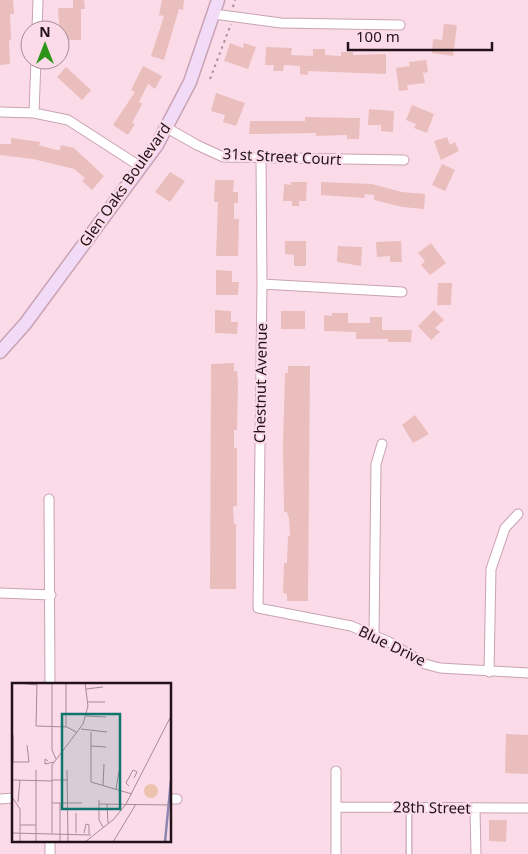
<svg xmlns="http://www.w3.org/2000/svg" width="528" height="854" viewBox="0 0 528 854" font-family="'Noto Sans',sans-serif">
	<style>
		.building { fill: #e9bebc }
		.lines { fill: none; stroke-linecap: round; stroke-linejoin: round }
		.service-casing { stroke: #c9a2b3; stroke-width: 7 }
		.minor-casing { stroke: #c9a2b3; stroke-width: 11 }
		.secondary-casing { stroke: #c9a2b3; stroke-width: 15 }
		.path { stroke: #a78e99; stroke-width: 2; stroke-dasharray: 2.5 4; stroke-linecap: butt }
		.service { stroke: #fff; stroke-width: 4.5 }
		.minor { stroke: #fff; stroke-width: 9 }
		.secondary { stroke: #f2dbf7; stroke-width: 12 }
		.labels { text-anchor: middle; stroke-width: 4.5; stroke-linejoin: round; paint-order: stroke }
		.street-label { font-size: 15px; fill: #211319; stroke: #fcdbe9 }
		.inset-river { fill: none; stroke: #8b85b0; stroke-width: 2.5 }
		.inset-road { fill: none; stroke: #a48b96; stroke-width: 1 }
		.view { fill: #0f766e; fill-opacity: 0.15; stroke: #0f766e; stroke-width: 2.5 }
		.inset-edge { fill: none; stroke: #211319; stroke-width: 2.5 }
	</style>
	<rect width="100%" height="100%" fill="#fcdbe9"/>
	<path class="building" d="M0,0H13L14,14H10L11,40H9L10,64L0,65Z
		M73,0H84L85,9H81V40H60L58,8H73Z
		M162,0H184L183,10L179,9L164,60L151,56L164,16L159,15Z
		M444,24L457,25L453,56L432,53L433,39L442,40Z
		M230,43L243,48L244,43L256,47L248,69L224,61Z
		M266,47L292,48L291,55L313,56V49H325V55L341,56V52H353V55L386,54V74L308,71V75L300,74V66L284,65L283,71H273L274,65H265Z
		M426,60L428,72L423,73L425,83L407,85L408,90L399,91L396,68L410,66L409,62Z
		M143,66L162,76L155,89L148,84L139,102L142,104L132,123L135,124L128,135L113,125L135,92L131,90Z
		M66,67L91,90L82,100L57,77Z
		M216,93L245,103L236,126L223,122L225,115L211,111Z
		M412,105L434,114L427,133L414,128L416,124L406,120Z
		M369,109L394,111L393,132L381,131V125H368Z
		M305,117L360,118L359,139H347V135L316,136V133L249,134L250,121H305Z
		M447,137L450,145L455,142L459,151L441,160L434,141Z
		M11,138L40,142L39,145L56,150H60L61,145L74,148L104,176L92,190L82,181L85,178L74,169L33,159L0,155V144H11Z
		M442,164L455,170L445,191L432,185Z
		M170,172L185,181L170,202L155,192Z
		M215,180H234L233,192H238V203H234V219H239L238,256H216L218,202H214Z
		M291,182H307L306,201H299V206H292V201H283L284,184L291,185Z
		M321,182L372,184L402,192L425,194L424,209L402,207L374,200V195L365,194L364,198L321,195Z
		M285,241H306V266H294V255L285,254Z
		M401,241L402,262H390V256L377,257L376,242Z
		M431,243L446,263L430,275L421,265L425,261L418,253Z
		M338,246L362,247L361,266L337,262Z
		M216,270L232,271V282H239L238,295H216Z
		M438,283H452L451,305H437Z
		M215,310L231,311V322H238L237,334L215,333Z
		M434,310L444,320L435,328L440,332L431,340L418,326Z
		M281,311H305V329H281Z
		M332,313H348V323H370V317H382V330H412L411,342H388V339H356V332L324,331V315L332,316Z
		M234,363V371H237L238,382L237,430H234V448H237V506H233L234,524H236V589H210L211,364Z
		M288,366H310L308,601H287V594L283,593L284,563H287L288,536H290L289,519L287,512H284L283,445L285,373H288Z
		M415,415L429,434L413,443L402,425Z
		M506,734L528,735V774L505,773Z
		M489,820H507L506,842L489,841Z"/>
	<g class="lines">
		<g class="service-casing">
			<path id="service" d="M409,808V854"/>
		</g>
		<g class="minor-casing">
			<path id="minor" d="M214,14L281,23L400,25
				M37,30L38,0
				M0,112L34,113L68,120L141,167
				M34,113L36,60
				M167,128L197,145L223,157L404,160
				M261,159L262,284L258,608L351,626L389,642L425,664L440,668L528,673
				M262,284L402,292
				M49,499L50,684
				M0,593L51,595
				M374,634L376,464L382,444
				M489,672L491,569L505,528L518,514
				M336,771V854
				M0,799L14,798
				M170,799H177
				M336,807L528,808
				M475,809L476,854
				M50,840V854"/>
		</g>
		<g class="secondary-casing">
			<path id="secondary" d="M0,352L25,324L157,145L190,82L218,0"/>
		</g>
		<path class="path" d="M233,7L235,0
			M210,79L231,24"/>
		<use href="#service" class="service"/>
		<use href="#minor" class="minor"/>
		<use href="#secondary" class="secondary"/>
	</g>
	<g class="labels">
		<g class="street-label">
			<text transform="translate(282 157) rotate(3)" y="5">31st Street Court</text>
			<text transform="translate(125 185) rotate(-55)" y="5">Glen Oaks Boulevard</text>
			<text transform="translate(261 383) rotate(-89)" y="5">Chestnut Avenue</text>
			<text transform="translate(392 646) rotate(26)" y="5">Blue Drive</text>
			<text transform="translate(432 808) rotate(1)" y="5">28th Street</text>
		</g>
	</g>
	<g transform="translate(12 683)">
		<rect width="159" height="159" fill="#fcdbe9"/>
		<path d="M132 108a7 7 0 1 1 14 0a7 7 0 1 1-14 0Z" fill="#ecc3ac"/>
		<path class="inset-river" d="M153,159L159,97"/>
		<path class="inset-road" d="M7,0L25,2M25,0L24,43L55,44L64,49M40,0V67L44,76M74,6L91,4M76,19H93M74,33L94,34M54,44V0M69,46L95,49M79,49V99L120,111M1,52V79M79,63L94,64M36,78L33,76V81L42,79M0,79H17L15,62M55,87L56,159M0,97L40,98M40,97H56M91,102L92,81M117,103L114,100L121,87L125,89L122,95M104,106L107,88M0,114L8,126V159M87,117V137L91,144M6,119L8,97M40,120H70M48,120V159M87,121L159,122M95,121L96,140M8,142H24M0,150L79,152M40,150V82L71,41L76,23L73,0M64,150V130M72,150L74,141L77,142V151M24,159V87M73,159L102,136L114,121L159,33M101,159L124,121"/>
		<path class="view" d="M50,31H108V126H50Z"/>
		<rect width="159" height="159" class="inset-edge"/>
	</g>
	<g transform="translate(45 45)"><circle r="24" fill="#fcdbe9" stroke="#a48b96"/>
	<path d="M0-4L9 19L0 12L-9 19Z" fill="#2c941a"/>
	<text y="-8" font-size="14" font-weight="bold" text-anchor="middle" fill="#211319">N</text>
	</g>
	<path d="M348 42v8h144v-8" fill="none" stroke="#211319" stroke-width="2.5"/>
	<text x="356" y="42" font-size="15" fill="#211319" stroke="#fcdbe9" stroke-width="4" paint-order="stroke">100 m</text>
</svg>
